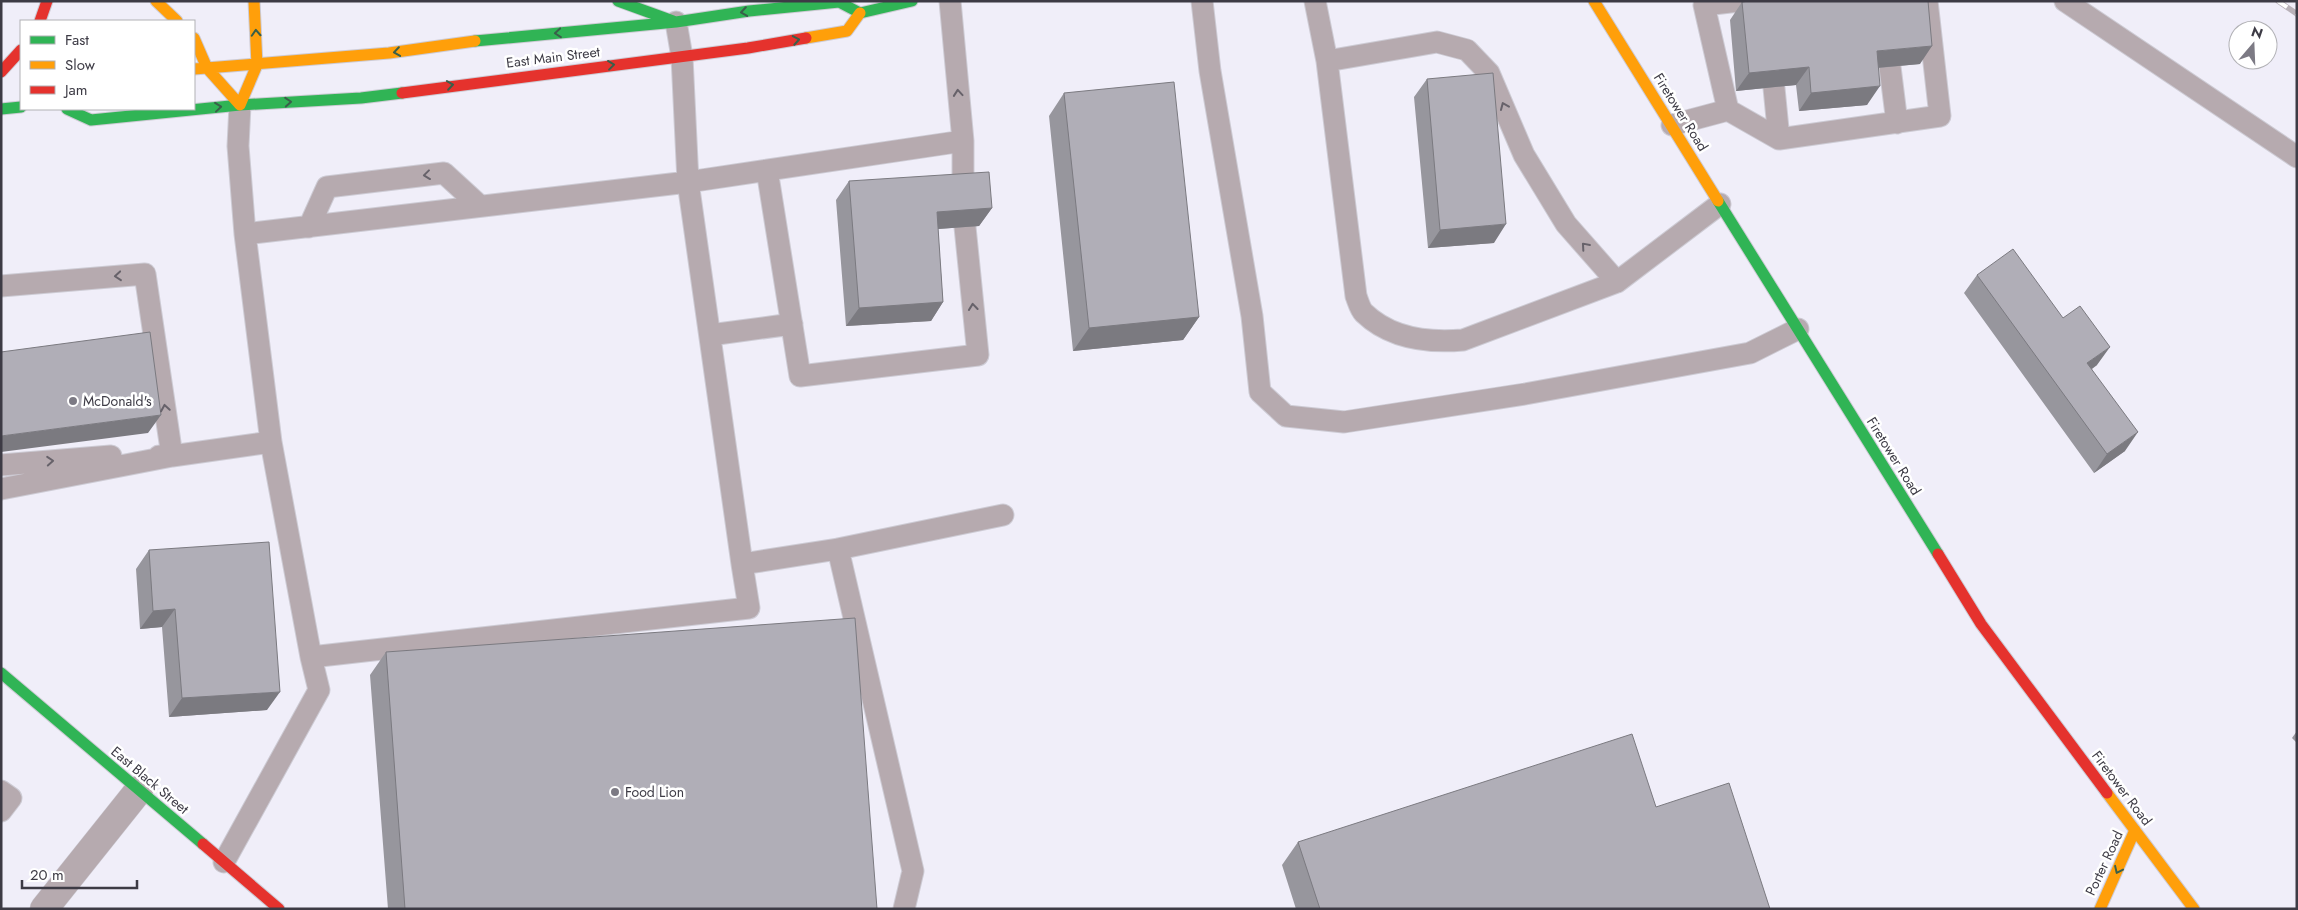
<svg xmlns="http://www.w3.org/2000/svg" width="2298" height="910" viewBox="0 0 2298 910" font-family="Jost,sans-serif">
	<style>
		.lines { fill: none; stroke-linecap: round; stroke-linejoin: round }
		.lane-casing { stroke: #cdcbd4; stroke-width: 23 }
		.street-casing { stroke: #cdcbd4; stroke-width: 29 }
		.fast-casing { stroke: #cdcbd4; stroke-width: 13 }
		.slow-casing { stroke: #cdcbd4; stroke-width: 13 }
		.jam-casing { stroke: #cdcbd4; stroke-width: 13 }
		.lane { stroke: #b6aaaf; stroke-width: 21 }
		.street { stroke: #b6aaaf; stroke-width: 28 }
		.fast { stroke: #30b455; stroke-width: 11 }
		.slow { stroke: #ff9f0a; stroke-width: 11 }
		.jam { stroke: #e5322d; stroke-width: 11 }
		.rail-casing { stroke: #b9b2b9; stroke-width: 5.5 }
		.rail { stroke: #fff; stroke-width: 4; stroke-dasharray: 11; stroke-linecap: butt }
		.wall { fill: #97969d }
		.shaded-wall { fill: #7b7a80 }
		.building { fill: #b0aeb7; stroke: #7b7a80 }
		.oneway { stroke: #395f4a }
		.oneway2 { stroke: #67626a }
		.poi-dot { fill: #7c7a84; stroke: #fff; stroke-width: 2 }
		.labels { text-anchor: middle; stroke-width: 5; stroke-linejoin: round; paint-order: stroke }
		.street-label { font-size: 14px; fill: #3d3b45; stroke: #fff }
		.poi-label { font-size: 14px; fill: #3d3b45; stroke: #fff; text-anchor: start }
	</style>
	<rect width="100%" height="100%" fill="#f0eef9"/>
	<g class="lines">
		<g class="lane-casing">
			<path id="lane" d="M950,1L963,141V192
				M1202,1L1210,71L1252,316L1260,392L1286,416L1344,422L1525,394L1750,353L1798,329
				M1315,1L1327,61L1437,42L1467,50L1489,73L1524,155L1566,224L1617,282
				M2065,1L2297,157
				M676,22L682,57L688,182L742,564L838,549L913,871L904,909
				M1327,61L1356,296C1358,301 1360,309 1364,313C1391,339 1428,343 1463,340L1617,282L1720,204
				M1890,67L1897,123
				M1774,88L1779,139
				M1728,110L1704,5L1739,1
				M1672,125L1728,110L1779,139L1940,116L1927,1
				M767,170L800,376L978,355L965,227
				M309,227L327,187L444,173L480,206
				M245,234L688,182L963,141
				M1,286L145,274L172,456H159
				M710,335L792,324
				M1,465L111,456
				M1,489L172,456L271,442L245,234L238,146L240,105
				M838,549L1003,515
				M311,657L749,608L742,564
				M1,791L11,798L1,811
				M224,862L319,690L311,657L271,442"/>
		</g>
		<g class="street-casing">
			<path id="street" d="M44,909L139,790"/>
		</g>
		<g class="fast-casing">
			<path id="fast" d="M618,1L673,21
				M475,41L676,22L749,11L839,2L860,13L912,1
				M1,109L21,107
				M67,109L91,120L240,105L361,98L402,93
				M1718,201L1938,554
				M1,673L203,844"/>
		</g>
		<g class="slow-casing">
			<path id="slow" d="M156,1L177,21
				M1594,1L1718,201
				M194,38L207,68L240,105L257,65L254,1
				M806,38L847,31L860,13
				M194,69L389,53L475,41
				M2107,793L2194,909
				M2100,909L2135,830"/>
		</g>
		<g class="jam-casing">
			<path id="jam" d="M40,21L47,1
				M1,72L21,50
				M402,93L748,48L806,38
				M1938,554L1981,624L2107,793
				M203,844L279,909"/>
		</g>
		<use href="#lane" class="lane"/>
		<use href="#street" class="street"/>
		<use href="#fast" class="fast"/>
		<use href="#slow" class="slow"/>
		<use href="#jam" class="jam"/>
		<g class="rail-casing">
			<path id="rail" d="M2278,1L2297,14"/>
		</g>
		<use href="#rail" class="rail"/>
	</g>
	<path class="wall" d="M1742,2L1920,64L1878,68L1867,105L1799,111L1796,85L1736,91L1730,20Z
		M1427,79L1494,243L1428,248L1414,97Z
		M1064,93L1199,317L1183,340L1073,351L1049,116Z
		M849,181L992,208L979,226L938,229L943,302L931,321L846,326L836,200Z
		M1977,275L2097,365L2092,369L2125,451L2094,473L1964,293Z
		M149,550L267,710L169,717L162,627L140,629L136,569Z
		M386,652L877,909H388L370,675Z
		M2297,731V743L2292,738Z
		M1656,807L1770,909H1296L1282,865L1298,842Z"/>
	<path class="shaded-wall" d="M1932,46L1920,64L1864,69L1877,51Z
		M1809,67L1796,85L1736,91L1749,73Z
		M1880,86L1867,105L1799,111L1811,93Z
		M992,208L979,226L924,230L937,212Z
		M1506,224L1494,243L1428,248L1440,230Z
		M943,302L931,321L846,326L859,308Z
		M1199,317L1183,340L1073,351L1089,328Z
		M2110,347L2097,365L2074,381L2087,363Z
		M161,415L148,433L1,452V436Z
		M2138,432L2125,451L2094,473L2107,454Z
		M175,609L162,627L140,629L153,611Z
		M280,692L267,710L169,717L182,698Z"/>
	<path class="building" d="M1749,1H1928L1932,46L1877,51L1880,86L1811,93L1809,67L1749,73L1742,2Z
		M1493,73L1506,224L1440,230L1427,79Z
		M1174,82L1199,317L1089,328L1064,93Z
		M989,172L992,208L937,212L943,302L859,308L849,181Z
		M2013,249L2063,318L2080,306L2110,347L2087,363L2138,432L2107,454L1977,275Z
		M150,332L161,415L1,436V352Z
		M269,542L280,692L182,698L175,609L153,611L149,550Z
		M855,618L877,909H405L386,652Z
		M1632,734L1656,807L1729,783L1770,909H1320L1298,842Z"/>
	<defs><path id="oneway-chevron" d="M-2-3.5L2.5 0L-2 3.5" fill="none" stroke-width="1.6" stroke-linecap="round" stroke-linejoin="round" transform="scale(1.25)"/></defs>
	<g class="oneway">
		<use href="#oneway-chevron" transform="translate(744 12) rotate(172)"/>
		<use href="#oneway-chevron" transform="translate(256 33) rotate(-93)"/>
		<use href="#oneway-chevron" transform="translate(558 33) rotate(175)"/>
		<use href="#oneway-chevron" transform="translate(796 40) rotate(-10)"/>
		<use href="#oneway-chevron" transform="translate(397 52) rotate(172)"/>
		<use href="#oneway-chevron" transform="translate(611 65) rotate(-7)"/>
		<use href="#oneway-chevron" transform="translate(450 85) rotate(-8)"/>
		<use href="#oneway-chevron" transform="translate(288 102) rotate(-4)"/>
		<use href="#oneway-chevron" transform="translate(218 107) rotate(-6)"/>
		<use href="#oneway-chevron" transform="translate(2118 870) rotate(115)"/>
	</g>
	<g class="oneway2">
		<use href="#oneway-chevron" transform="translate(958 93) rotate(-95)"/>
		<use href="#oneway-chevron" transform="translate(1504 106) rotate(-113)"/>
		<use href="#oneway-chevron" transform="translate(427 175) rotate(173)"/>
		<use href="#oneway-chevron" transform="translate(1585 246) rotate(-131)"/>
		<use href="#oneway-chevron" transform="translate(118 276) rotate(175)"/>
		<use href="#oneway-chevron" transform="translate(973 307) rotate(-96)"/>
		<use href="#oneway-chevron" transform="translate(165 408) rotate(-99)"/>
		<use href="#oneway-chevron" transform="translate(50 461) rotate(-4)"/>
	</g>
	<g class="poi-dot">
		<circle cx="73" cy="401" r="5"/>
		<circle cx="615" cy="792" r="5"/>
	</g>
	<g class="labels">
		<g class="street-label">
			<text transform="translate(553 57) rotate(-7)" y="5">East Main Street</text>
			<text transform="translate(1681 112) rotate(58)" y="5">Firetower Road</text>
			<text transform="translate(1894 456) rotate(58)" y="5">Firetower Road</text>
			<text transform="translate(150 780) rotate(40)" y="5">East Black Street</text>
			<text transform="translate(2122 788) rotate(53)" y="5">Firetower Road</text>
			<text transform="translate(2104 863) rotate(-65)" y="5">Porter Road</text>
		</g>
		<g class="poi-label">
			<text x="83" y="406">McDonald's</text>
			<text x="625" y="797">Food Lion</text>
		</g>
	</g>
	<rect width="2298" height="910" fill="none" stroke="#3d3b45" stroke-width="5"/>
	<rect x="20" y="20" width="175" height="90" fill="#ffffff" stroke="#b1b1b5"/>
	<rect x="30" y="36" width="25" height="8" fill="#30b455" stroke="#b1b1b5"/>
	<text x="65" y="45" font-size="15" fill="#3d3b45">Fast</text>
	<rect x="30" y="61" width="25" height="8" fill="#ff9f0a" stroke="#b1b1b5"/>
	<text x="65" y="70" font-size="15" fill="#3d3b45">Slow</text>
	<rect x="30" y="86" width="25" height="8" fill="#e5322d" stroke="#b1b1b5"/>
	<text x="65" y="95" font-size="15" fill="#3d3b45">Jam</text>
	<g transform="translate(2253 45) rotate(19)"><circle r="24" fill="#ffffff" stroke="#b1b1b5"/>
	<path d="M0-4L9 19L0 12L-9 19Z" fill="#7c7a84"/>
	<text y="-8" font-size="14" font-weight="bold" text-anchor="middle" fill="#3d3b45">N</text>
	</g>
	<path d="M22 880v8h115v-8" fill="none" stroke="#3d3b45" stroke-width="2.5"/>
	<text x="30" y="880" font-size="15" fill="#3d3b45" stroke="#ffffff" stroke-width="4" paint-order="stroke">20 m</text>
</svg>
